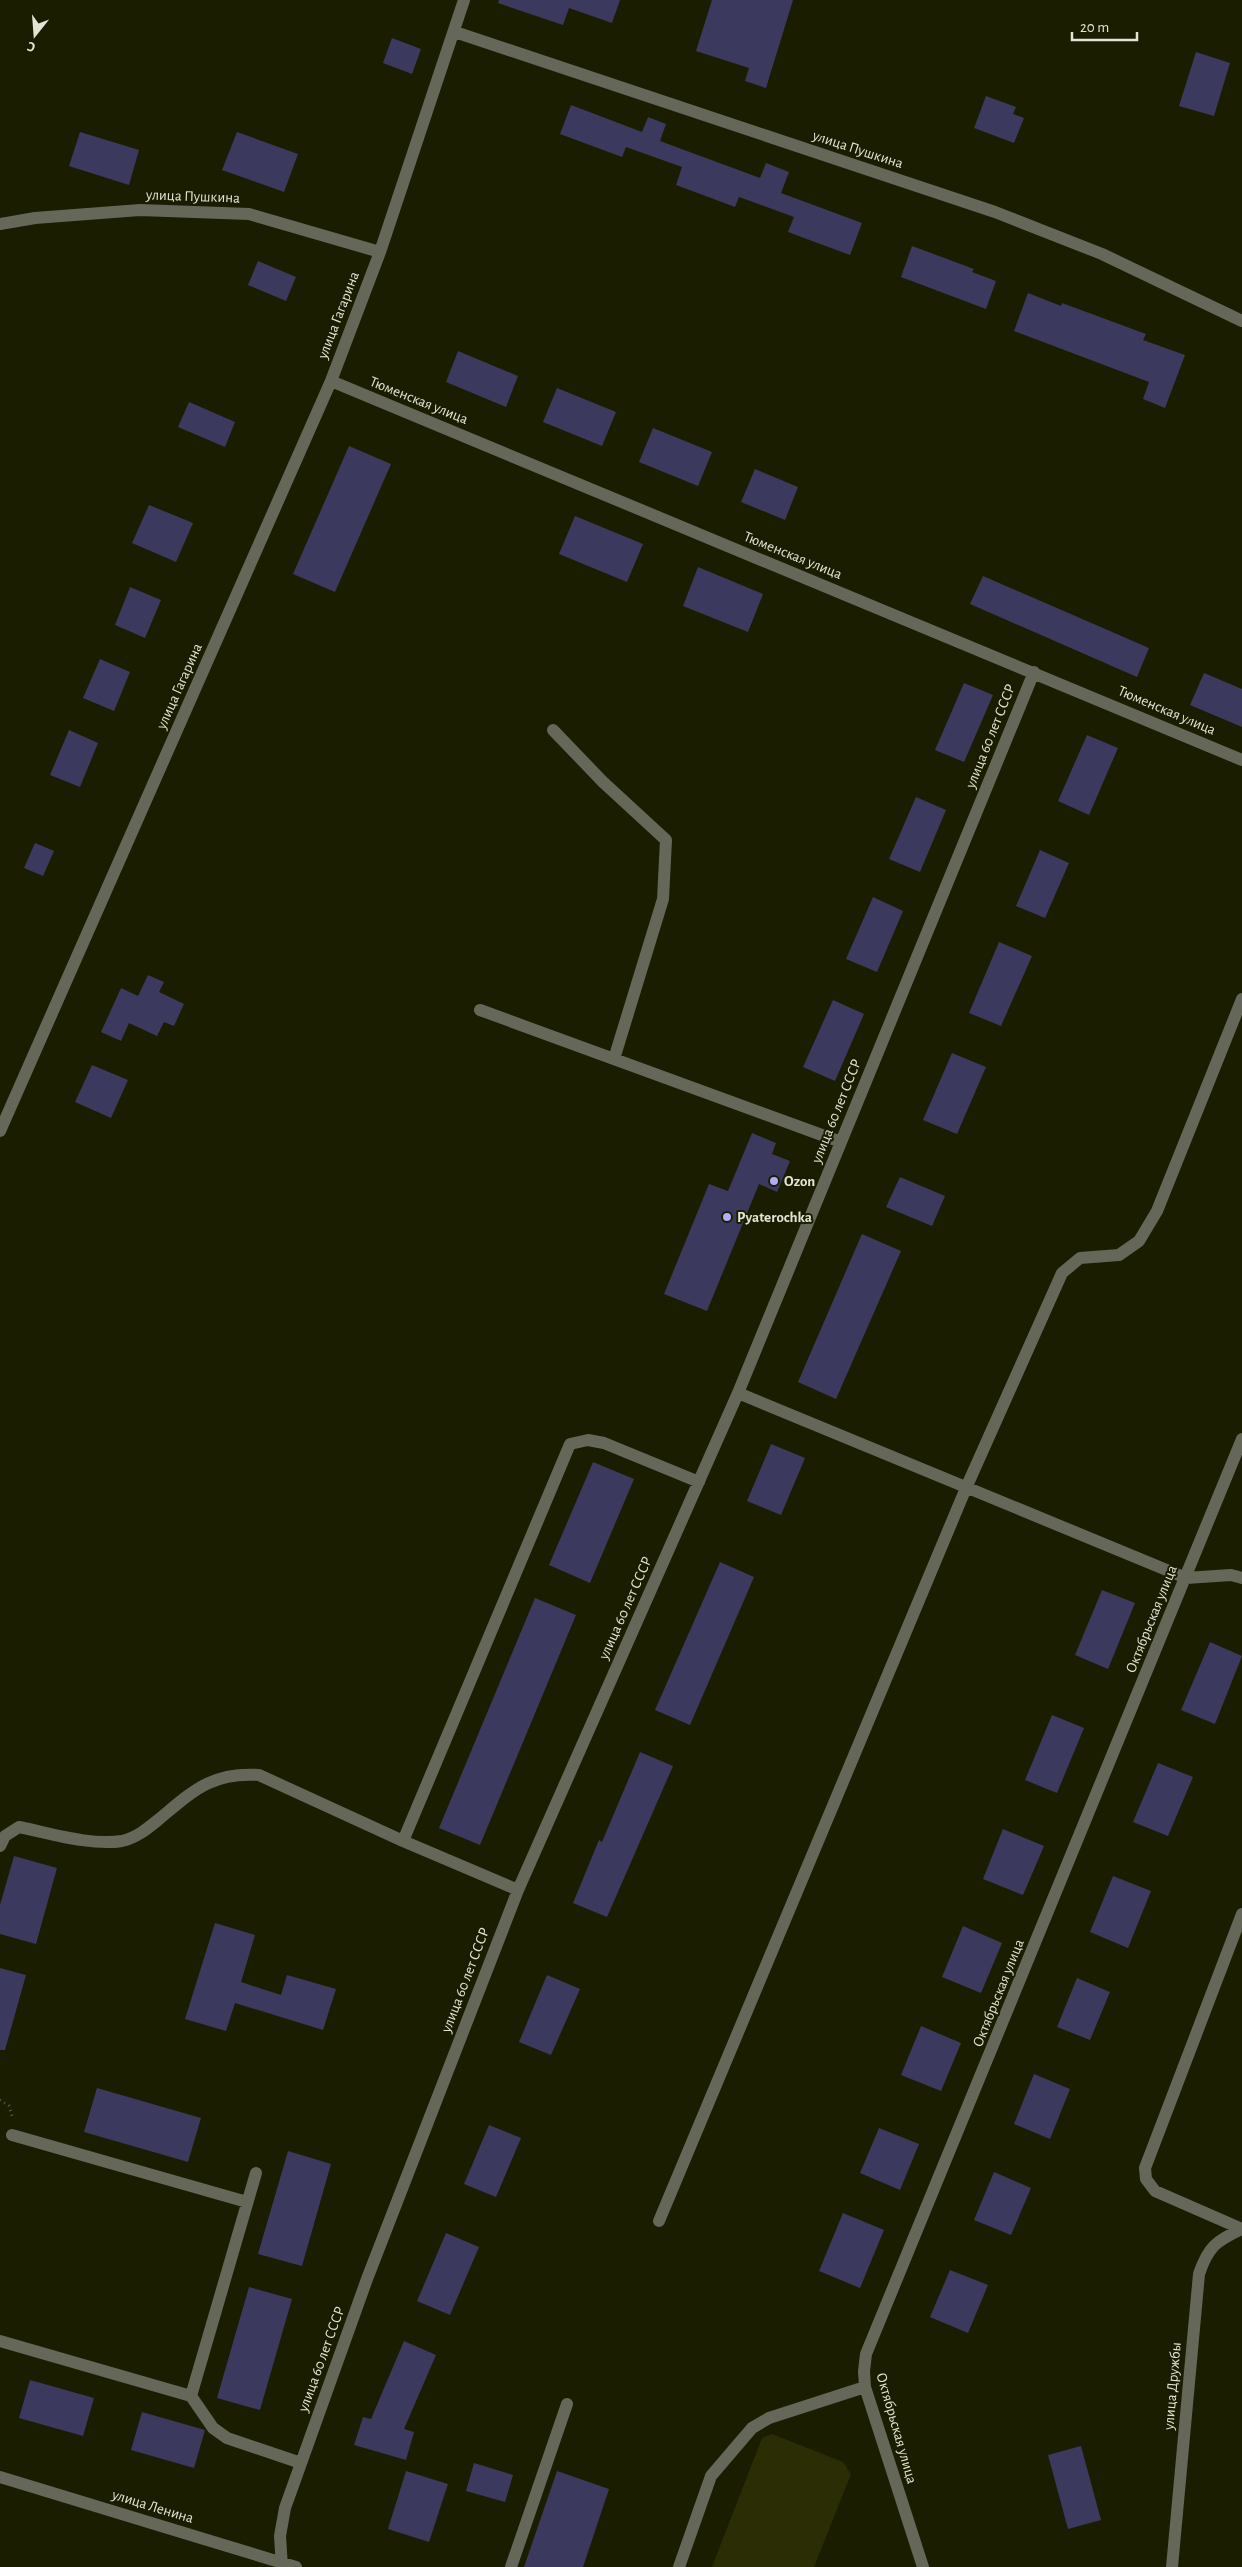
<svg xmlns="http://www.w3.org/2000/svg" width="1242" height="2567" viewBox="0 0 1242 2567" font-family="'Alegreya Sans',sans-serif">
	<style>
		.green { fill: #2b2e04 }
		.building { fill: #3c395e }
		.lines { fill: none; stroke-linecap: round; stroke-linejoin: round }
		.path { stroke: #5b5d45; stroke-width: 3; stroke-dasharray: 1 4; stroke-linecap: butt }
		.minor { stroke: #656759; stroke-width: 12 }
		.poi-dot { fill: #b2adf9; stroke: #1b1d01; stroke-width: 2 }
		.labels { text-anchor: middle; stroke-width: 4; stroke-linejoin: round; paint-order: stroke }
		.street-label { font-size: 15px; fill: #e2e5d3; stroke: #1b1d01 }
		.poi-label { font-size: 15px; font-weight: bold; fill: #e2e5d3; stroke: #1b1d01; text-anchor: start }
	</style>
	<rect width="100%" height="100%" fill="#1b1d01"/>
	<path class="green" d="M772,2434L843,2462L851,2474L814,2567H712L762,2438Z"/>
	<path class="building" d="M499,0H620L612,23L569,8L563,25L498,3Z
		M712,0H793L766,88L745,81L749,68L696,51Z
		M392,38L421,49L412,74L383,63Z
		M1196,52L1230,63L1214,116L1179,106Z
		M986,96L1016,107L1013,114L1024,118L1014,143L974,128Z
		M571,105L642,132L648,117L666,124L660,141L760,178L766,163L789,172L781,193L862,223L850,255L788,232L794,217L739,197L735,207L676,185L682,167L626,147L622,157L560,134Z
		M80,132L139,150L129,185L69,166Z
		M237,132L298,154L284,192L222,170Z
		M912,246L974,269L972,272L996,281L986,309L901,277Z
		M258,261L296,277L286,301L248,285Z
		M1028,293L1061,306L1062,303L1146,334L1143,340L1185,355L1165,408L1143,399L1149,382L1014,331Z
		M458,351L518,376L506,407L446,382Z
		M557,388L616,412L602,446L543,422Z
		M189,402L235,422L225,447L178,427Z
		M653,428L712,452L698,486L639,462Z
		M349,446L391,464L335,592L293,574Z
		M755,469L798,487L785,520L741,502Z
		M149,505L193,523L176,562L132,543Z
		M575,516L643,544L627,582L559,554Z
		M698,567L763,594L748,632L683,606Z
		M983,576L1149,648L1137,677L970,604Z
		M130,587L161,600L145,638L115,625Z
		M100,659L130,672L114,711L83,698Z
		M1204,673L1242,689V727L1190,705Z
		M964,683L993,695L964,762L935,750Z
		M69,730L98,743L80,787L50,775Z
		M1087,735L1118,748L1089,815L1058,801Z
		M916,797L946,810L920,872L889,859Z
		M35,843L54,851L43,876L24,868Z
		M1040,850L1069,863L1045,918L1016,906Z
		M873,897L903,911L877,972L846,959Z
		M999,942L1032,956L1001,1026L969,1013Z
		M148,975L164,982L159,992L184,1004L174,1026L164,1022L157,1036L129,1023L121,1041L101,1032L121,988L138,996Z
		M833,1000L864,1014L835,1081L803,1067Z
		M952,1053L986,1067L957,1134L923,1120Z
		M92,1065L128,1080L111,1118L75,1102Z
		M752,1133L776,1143L772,1154L790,1161L777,1192L759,1184L707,1311L664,1294L709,1184L728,1191Z
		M900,1177L945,1196L932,1226L886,1207Z
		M862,1234L901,1251L836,1399L798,1382Z
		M771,1444L805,1458L781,1515L747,1501Z
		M593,1462L634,1479L590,1583L549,1565Z
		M720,1562L754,1577L690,1725L655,1710Z
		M1102,1590L1135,1603L1108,1669L1075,1655Z
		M535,1598L576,1615L480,1845L439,1828Z
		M1210,1642L1242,1656L1215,1724L1181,1710Z
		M1052,1715L1084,1728L1057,1793L1025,1780Z
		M640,1752L673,1766L607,1917L573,1903L599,1840L602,1842Z
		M1158,1763L1193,1777L1168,1836L1133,1822Z
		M1003,1829L1044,1846L1023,1895L983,1879Z
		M14,1856L57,1868L36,1944L0,1934V1905Z
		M1113,1876L1151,1891L1128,1948L1090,1932Z
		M215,1923L255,1935L241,1982L281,1995L287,1975L336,1989L323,2030L235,2003L226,2031L185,2019Z
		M963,1926L1002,1943L981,1993L942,1977Z
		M0,1968L26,1975L5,2050H0Z
		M547,1975L580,1989L551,2055L519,2042Z
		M1077,1978L1110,1992L1090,2040L1057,2027Z
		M921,2026L961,2043L941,2091L901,2075Z
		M1034,2074L1070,2089L1050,2139L1014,2124Z
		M97,2088L201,2118L188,2162L84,2132Z
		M489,2125L521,2138L496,2197L464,2184Z
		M879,2128L919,2144L900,2190L860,2173Z
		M288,2151L331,2164L302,2266L258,2254Z
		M994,2172L1031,2188L1011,2235L974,2220Z
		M843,2213L884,2230L860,2288L819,2271Z
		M446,2233L479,2247L450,2315L417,2301Z
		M950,2270L988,2285L968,2333L930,2317Z
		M249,2287L292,2299L260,2410L217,2398Z
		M404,2341L436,2355L404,2429L414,2432L406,2460L354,2445L363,2417L371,2419Z
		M30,2380L94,2398L83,2436L19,2418Z
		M142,2412L205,2430L194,2468L131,2450Z
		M1081,2446L1101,2520L1068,2529L1048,2455Z
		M474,2463L513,2475L505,2502L466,2491Z
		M406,2471L448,2484L429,2542L388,2529Z
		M557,2471L609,2489L583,2567H524Z"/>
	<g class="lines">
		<path class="path" d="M0,2100L9,2106L13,2119"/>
		<path class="minor" d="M455,32L995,212L1102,254L1242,321
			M0,224L35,218L140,210L249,214L380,252
			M331,381L1242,760
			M553,730L603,782L666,840L663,899L614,1059
			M480,1010L841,1142
			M0,1131L331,381L380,252L464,0
			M738,1393L1186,1578L1231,1575L1242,1578
			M403,1841L570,1444L588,1440L604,1443L699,1482
			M0,1846L5,1836L19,1827C49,1833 91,1846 122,1841C136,1838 147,1829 158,1820C193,1791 211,1772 259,1775L403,1841L518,1890
			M1242,1914L1145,2168L1146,2179L1155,2191L1242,2229
			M12,2135L247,2202
			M659,2221L966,1488L1062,1273L1080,1258L1119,1255L1139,1241L1157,1211L1242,999
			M0,2341L191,2396L256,2173
			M191,2396L213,2428L227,2438L301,2463
			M0,2477L296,2567
			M282,2567L280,2536L285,2508L367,2279L518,1890L738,1393L1034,672
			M511,2567L567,2404
			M679,2567L711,2476L752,2428L769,2418L865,2387
			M923,2567L865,2387L864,2371L866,2354L1242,1439
			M1172,2567L1199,2274C1208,2247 1216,2241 1242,2229"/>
	</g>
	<g class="poi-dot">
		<circle cx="774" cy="1181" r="5"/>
		<circle cx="727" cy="1217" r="5"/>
	</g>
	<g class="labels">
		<g class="street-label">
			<text transform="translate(858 149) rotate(18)" y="5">улица Пушкина</text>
			<text transform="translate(193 196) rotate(2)" y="5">улица Пушкина</text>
			<text transform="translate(338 315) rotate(-69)" y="5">улица Гагарина</text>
			<text transform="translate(419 400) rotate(22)" y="5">Тюменская улица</text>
			<text transform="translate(793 555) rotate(22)" y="5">Тюменская улица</text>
			<text transform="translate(179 686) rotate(-66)" y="5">улица Гагарина</text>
			<text transform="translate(1167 710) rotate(23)" y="5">Тюменская улица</text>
			<text transform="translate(990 736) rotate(-68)" y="5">улица 60 лет СССР</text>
			<text transform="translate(836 1111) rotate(-68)" y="5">улица 60 лет СССР</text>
			<text transform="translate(625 1608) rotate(-66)" y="5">улица 60 лет СССР</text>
			<text transform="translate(1151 1619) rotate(-68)" y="5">Октябрьская улица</text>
			<text transform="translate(465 1980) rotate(-69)" y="5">улица 60 лет СССР</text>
			<text transform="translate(998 1993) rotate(-68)" y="5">Октябрьская улица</text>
			<text transform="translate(321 2359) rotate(-70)" y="5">улица 60 лет СССР</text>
			<text transform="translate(1172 2386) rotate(-85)" y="5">улица Дружбы</text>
			<text transform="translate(897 2428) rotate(74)" y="5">Октябрьская улица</text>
			<text transform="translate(153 2506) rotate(17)" y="5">улица Ленина</text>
		</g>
		<g class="poi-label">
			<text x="784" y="1186">Ozon</text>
			<text x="737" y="1222">Pyaterochka</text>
		</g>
	</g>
	<g transform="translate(35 35) rotate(197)" stroke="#1b1d01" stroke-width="4" paint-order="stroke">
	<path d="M0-4L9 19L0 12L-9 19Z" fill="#e2e5d3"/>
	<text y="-8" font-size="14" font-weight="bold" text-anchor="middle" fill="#e2e5d3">С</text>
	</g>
	<path d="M1072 32v8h65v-8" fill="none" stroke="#e2e5d3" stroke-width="2.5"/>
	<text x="1080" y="32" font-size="15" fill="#e2e5d3" stroke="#1b1d01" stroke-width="4" paint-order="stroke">20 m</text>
</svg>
